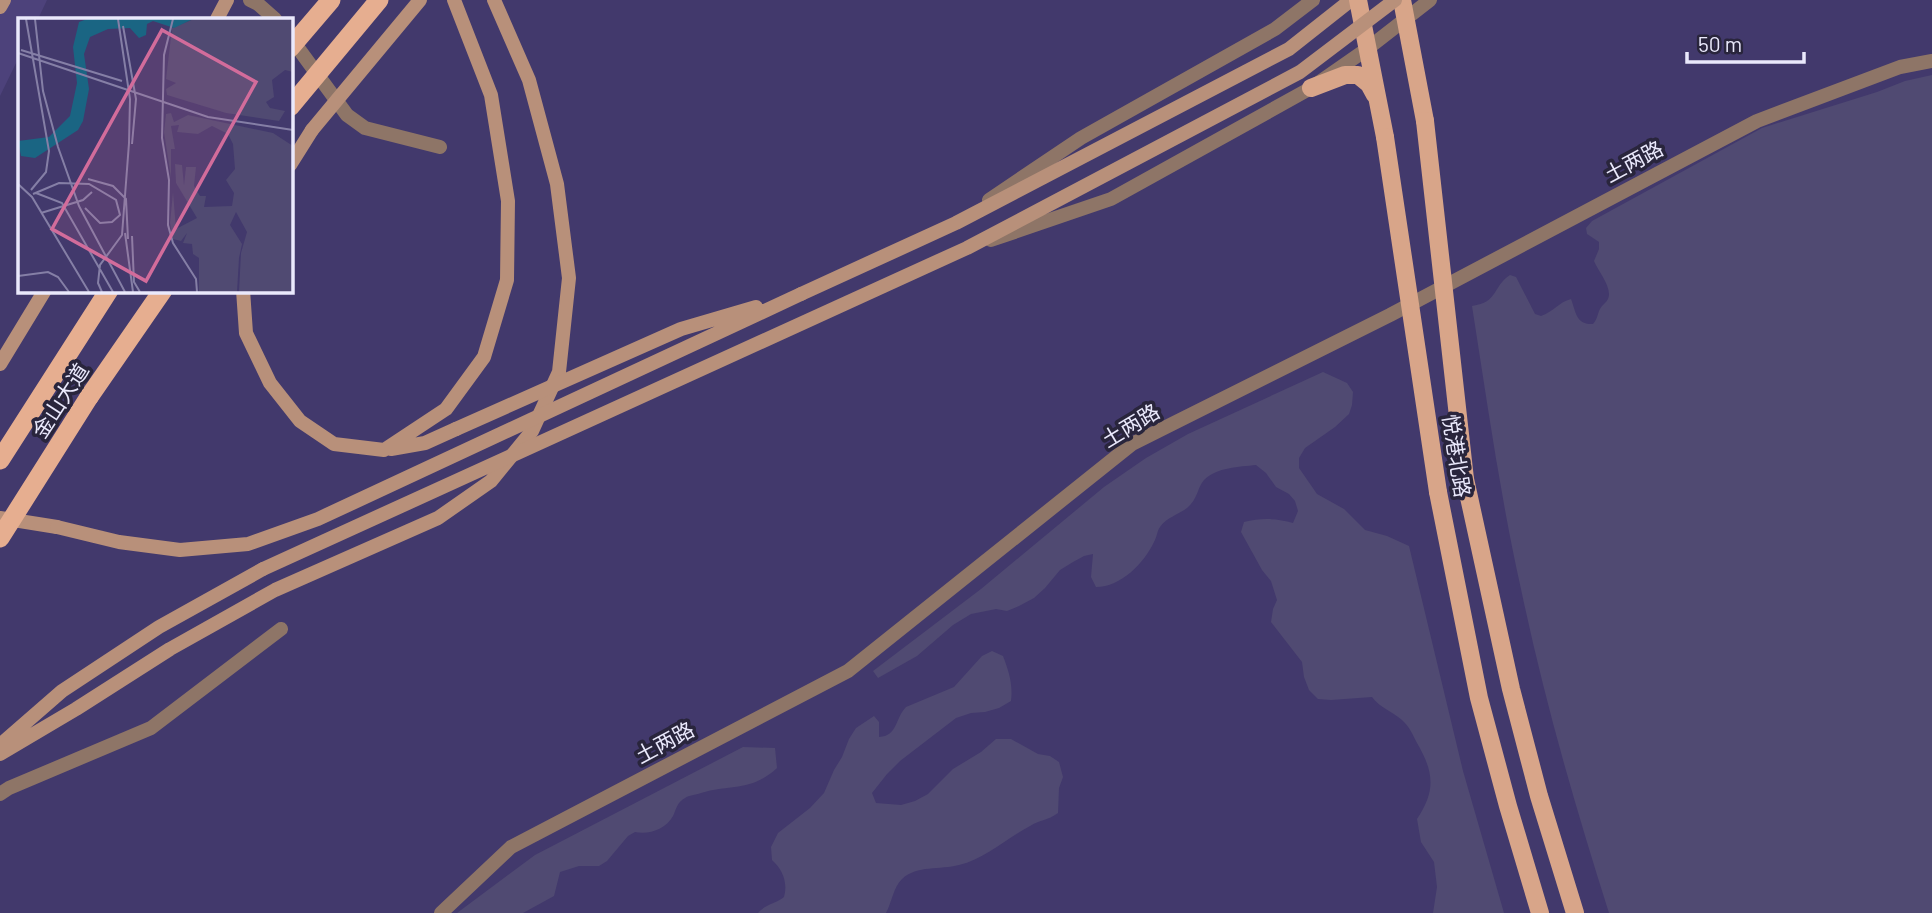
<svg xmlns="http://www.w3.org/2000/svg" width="1932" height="913" viewBox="0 0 1932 913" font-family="Barlow,'Noto Sans SC',sans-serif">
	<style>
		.built { fill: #4d427b }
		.green { fill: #504a72 }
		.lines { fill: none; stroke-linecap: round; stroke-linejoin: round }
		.minor { stroke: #8e7567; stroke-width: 14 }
		.tertiary { stroke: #8e7567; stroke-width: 14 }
		.secondary { stroke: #b8907a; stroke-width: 14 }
		.primary { stroke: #d8a589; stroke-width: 18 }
		.trunk { stroke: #e6ae90; stroke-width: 19 }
		.secondary-bridge { stroke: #b8907a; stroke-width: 14 }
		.primary-bridge { stroke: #d8a589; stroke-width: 18 }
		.trunk-bridge { stroke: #e6ae90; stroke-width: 19 }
		.labels { text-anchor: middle; stroke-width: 7; stroke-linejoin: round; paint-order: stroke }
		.street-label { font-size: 21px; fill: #eae9fc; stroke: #29253c }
		.inset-road { fill: none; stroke: #857fa6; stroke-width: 2 }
		.view { fill: #d26c9b; fill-opacity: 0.15; stroke: #d26c9b; stroke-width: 3.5 }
		.inset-edge { fill: none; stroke: #eae9fc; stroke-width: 3.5 }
	</style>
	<rect width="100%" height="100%" fill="#42396c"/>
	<path class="built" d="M0,0H47L38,19H19V57L0,96Z"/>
	<path class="green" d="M1932,75V913H1609C1575,806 1544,699 1521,589C1500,495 1487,401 1472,306C1499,302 1492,287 1510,275L1516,277L1535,314L1541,316C1553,312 1559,302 1571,299C1576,312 1576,325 1593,324C1598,318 1597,315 1600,309C1602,305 1606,303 1608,299C1613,288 1598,271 1594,261L1599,249V242L1587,234L1586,228L1592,221L1762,128L1877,92L1905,81Z
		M1323,372L1347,383L1353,392L1352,405L1349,414L1335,427L1305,448L1299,458V468L1317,494L1344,509L1365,530L1387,536L1409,546L1463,771L1504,913H1433L1437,887L1434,862L1421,842L1417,819C1436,791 1434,772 1417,743C1413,735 1409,726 1402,720C1392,711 1380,708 1372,697L1331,700L1318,699L1309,690L1304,677L1302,662L1271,622L1273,609L1277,600L1271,581L1262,570L1241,532L1244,522C1260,518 1277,518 1293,523L1298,511L1295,501L1289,494L1276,487L1266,473L1256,465C1239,467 1217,467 1204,480C1197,488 1198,499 1187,508C1179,514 1166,518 1160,527C1157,531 1157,537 1154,542C1144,563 1121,587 1096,587L1091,577L1093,554L1084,556L1073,562L1060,570L1045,588L1034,598L1019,606L1007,611L996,609L971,614L953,625L917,656L878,678L873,671L981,589L1104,487L1146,458L1188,434Z
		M992,651L1003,656C1009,672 1013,684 1011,701L999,708L985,712L971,713L956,718L900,761L887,774L872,793L876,803L901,805L915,801L928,794L953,769L981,752L996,739H1011L1038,754L1050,756L1059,762L1063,777L1059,788L1058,813C1047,821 1041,819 1030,826C1007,838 985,859 959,865C940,870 917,865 902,879C893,888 892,902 886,913H758C764,905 777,903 784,897C788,883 783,870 772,860L771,847L778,833L810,808L824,793L834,770L842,757L849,739L856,728L874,716L879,722V737C898,736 895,718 906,707L954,687L982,656Z
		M743,747L775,748L777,768C751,792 732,784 701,793C695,795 689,795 685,798C677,802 676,810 673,816C666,829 649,835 635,832L628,836L607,861L599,866H579L560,872L554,896L523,913H457L535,855Z"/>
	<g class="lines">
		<path class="minor" d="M250,0L258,4L275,19
			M290,37L347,115L365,128L440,147
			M989,200L1081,138L1275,29L1313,0
			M991,240L1111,199L1311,88L1367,49L1430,0
			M0,794L9,788L151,728L281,629"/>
		<path class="tertiary" d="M441,913L511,847L848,671L1132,444L1390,315L1757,121L1900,67L1932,61"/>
		<path class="secondary" d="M0,7L4,0
			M217,19L227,0
			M290,165L312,130
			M243,290L246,333L270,383L300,421L334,444L384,450L446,409L484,357L507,280L508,201L491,95L454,0
			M801,294L956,223L1289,49L1351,0
			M0,364L45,290
			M391,449L425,443L456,429
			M0,518L57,527
			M0,745L62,691L159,627L263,569
			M0,754L76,709L170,649L275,590L438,518L491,481L532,431L559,372L569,278L557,184L529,80L494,0"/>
		<path class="primary" d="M1358,0L1385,137
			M1402,0L1425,121
			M1311,88L1345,75H1358L1369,84L1375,95
			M1465,479L1511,689L1539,796L1575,913
			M1438,492L1479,698L1508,806L1540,913"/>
		<path class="trunk" d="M89,397L163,290
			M0,460L109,290"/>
		<path class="secondary-bridge" d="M312,130L420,0
			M456,429L681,329L756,307
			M57,527L119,542L180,550L248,544L318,519L801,294
			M263,569L967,248L1300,72L1395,0"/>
		<path class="primary-bridge" d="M1425,121L1465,479
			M1385,137L1438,492"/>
		<path class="trunk-bridge" d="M290,48L331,0
			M290,107L379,0
			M0,538L89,397"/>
	</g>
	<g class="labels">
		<g class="street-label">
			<text transform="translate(1634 162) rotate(-28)" y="7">土两路</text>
			<text transform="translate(61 401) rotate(-57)" y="7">金山大道</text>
			<text transform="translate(1131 426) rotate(-31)" y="7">土两路</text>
			<text transform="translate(1456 456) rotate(81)" y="7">悦港北路</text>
			<text transform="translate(665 743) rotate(-28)" y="7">土两路</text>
		</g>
	</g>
	<g transform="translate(18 18)">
		<rect width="275" height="275" fill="#42396c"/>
		<path d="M176,1H271L275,4V54L267,52L254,62L256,79L248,84L252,90L267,93L261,103L208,95L149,77L148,71L158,65L148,61L154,10ZM153,95L156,104L170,97L255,115L275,128V274H221L223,235L229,214L218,194L212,207L224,226L221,240L219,274H181V240L175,236L174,226L165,225L169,215L163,223L155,221L152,205L155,174L158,211L179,200L158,165L157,146L164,147L166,167L168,149H178L176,168L182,178H188L186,189L214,188L216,175L208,162L217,151L215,126L210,116L194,108L180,116L159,114L161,107L153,108L157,131H153V160L146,114L148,96Z" fill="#504a72"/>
		<path d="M69,1H175L156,10L135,3L129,6L128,17L121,20L112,10L90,11L72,19L66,36L71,71L65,103L60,112L17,140L3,138L0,123L31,119L52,98L59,65L55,29L61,4Z" fill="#1a6583"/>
		<path class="inset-road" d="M8,1L31,133L28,154L13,172M17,1L25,73L40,129L61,188L107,274M155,1L146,37L144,120L151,162L150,207L155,225L178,261L179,274M105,8L118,81L114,126M3,32L104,63M0,35L190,99L275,112M70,161L95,168L108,181L110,221M0,166L14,179L71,274M18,175L44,185L95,274M15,176L41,165L71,166L98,182L102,197L94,204L82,205L67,190M23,195L65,182L74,174M107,215L115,274M114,218L116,264L122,274M0,258L30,254L40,259L51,274M84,274L80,265L82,247L104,217L111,125L112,81L100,1"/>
		<path class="view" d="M144,12L238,64L128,263L34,211Z"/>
		<rect width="275" height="275" class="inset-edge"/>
	</g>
	<path d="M1687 52v10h117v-10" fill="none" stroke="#eae9fc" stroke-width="3.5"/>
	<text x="1698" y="52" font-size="21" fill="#eae9fc" stroke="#29253c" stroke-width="5" paint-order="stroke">50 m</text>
</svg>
